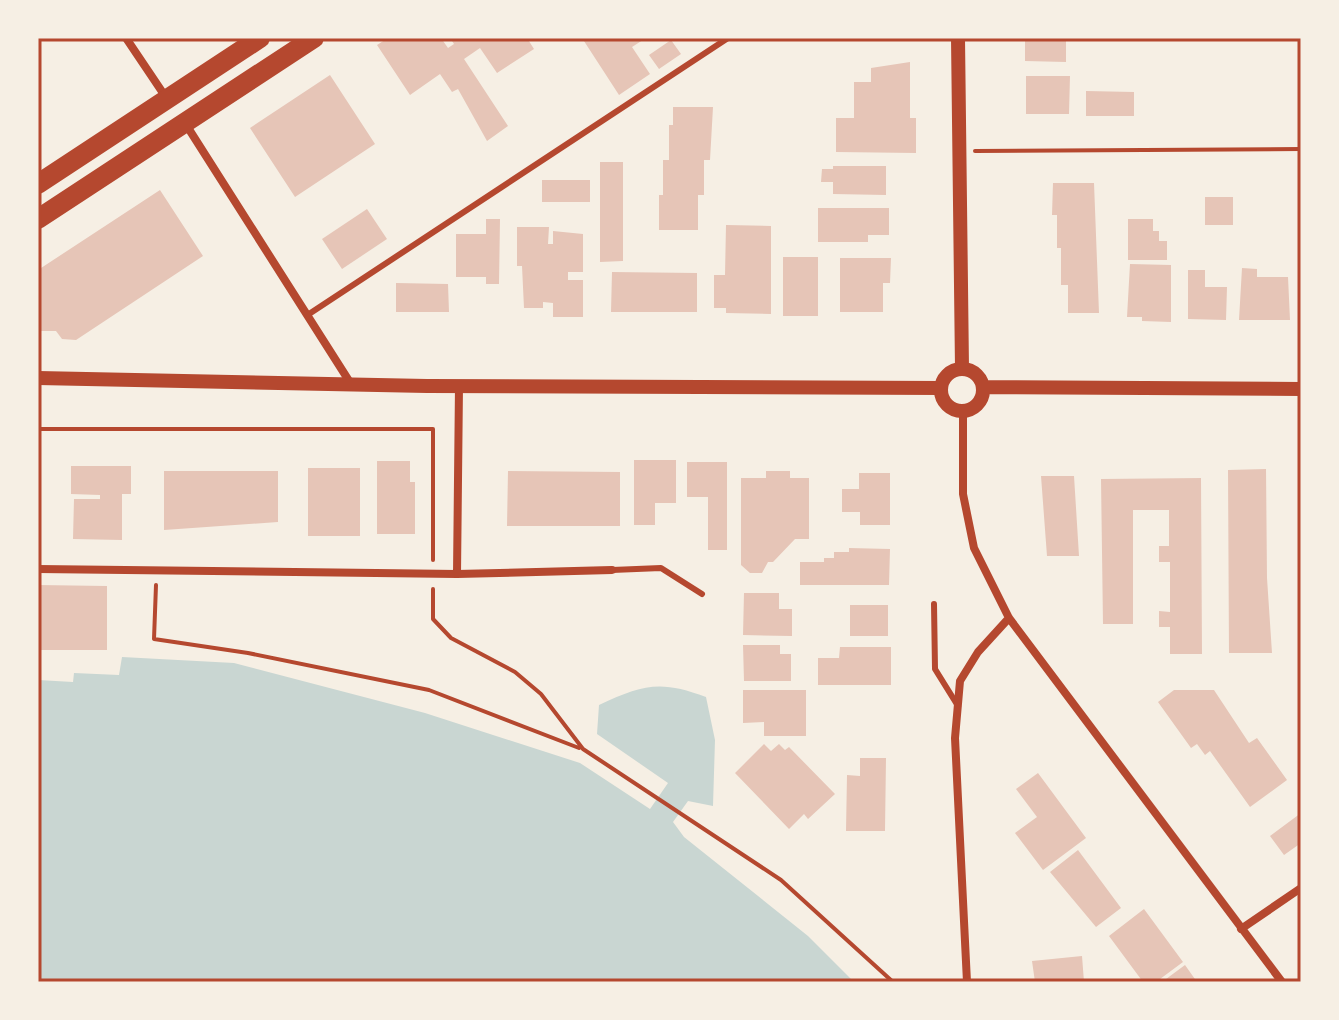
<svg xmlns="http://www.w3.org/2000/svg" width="1339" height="1020" viewBox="0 0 1339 1020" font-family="Signika,sans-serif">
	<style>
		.water { fill: #c9d6d2 }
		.building { fill: #e6c5b7 }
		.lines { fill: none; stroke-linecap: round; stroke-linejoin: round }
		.path { stroke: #b5482f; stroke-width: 4 }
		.service { stroke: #b5482f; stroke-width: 6 }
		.minor { stroke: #b5482f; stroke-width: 8 }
		.tertiary { stroke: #b5482f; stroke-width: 14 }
		.primary { stroke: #b5482f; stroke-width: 20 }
		.neatline { fill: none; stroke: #b5482f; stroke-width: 3 }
	</style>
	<rect width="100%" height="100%" fill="#f6efe4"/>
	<path class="water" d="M122,657L234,663L425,713L580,763L650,809L668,783L597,734L599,705C643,684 661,680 706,697L715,740L713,806L688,801L673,822L684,837L808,936L854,982H38V680L73,682L74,673L119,675Z"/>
	<path class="building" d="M388,38H441L448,48L454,44L450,38H527L534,49L497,73L480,48L464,59L508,126L487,141L458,89L452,92L440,74L410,95L377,45Z
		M582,38H646L632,47L650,74L619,95Z
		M1025,38H1066V62L1025,61Z
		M671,40L681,54L659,69L649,55Z
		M910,62V118H916V153L836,152V118H854V82H871V68Z
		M330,75L375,144L295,197L250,128Z
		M1026,76H1070L1069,114H1026Z
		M1086,91L1134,92V116H1086Z
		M673,107H713L710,160H704V195H698V230H659V195H663V160H669V125H673Z
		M600,162H623V261L600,262Z
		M833,166H886V195L833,194V182H821L822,169H833Z
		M542,180H590V202H542Z
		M1053,183H1094L1099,313H1068V285H1061V248H1057V215H1052Z
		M160,190L203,256L76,340L62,339L56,331H38V270Z
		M1205,197H1233V225H1205Z
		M818,208H889V235H868V242H818Z
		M367,209L387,239L342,269L322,239Z
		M486,219H500L499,284H486V277H456V234H486Z
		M1128,219H1153V231H1159V241H1167V260H1128Z
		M726,225L771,226V314L726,313V308H714V275H725Z
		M517,227H549L548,244H553V231L583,234V272H568V280H583V317H553V303L543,302V308H524L522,266H517Z
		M783,257H818V316H783Z
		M840,258H891L890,283H883V312H840Z
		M1130,264L1171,265V322L1142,321V317H1127Z
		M1242,268L1257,269V277H1288L1290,320H1239Z
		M1188,270H1205V287H1227L1226,320L1188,319Z
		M612,272L697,273V312H611Z
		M396,283L448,284L449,312H396Z
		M634,460H676V503H655V525H634Z
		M377,461H410V482H415V534H377Z
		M687,462H727V550H708V497H687Z
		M71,466H131V494H122V540L73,539L74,499H100V495L71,494Z
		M308,468H360V536H308Z
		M1266,469L1267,578L1272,653H1229L1228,470Z
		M164,471H278V522L164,530Z
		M508,471L620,472V526H507Z
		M766,471H790V478H809V539H795L773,562H768L762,573H750L741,565V478H766Z
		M859,473H890V525H860V512H842V489H859Z
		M1041,476H1074L1079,556H1047Z
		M1201,478L1202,654H1170V627H1159V611L1170,612V562H1159V546H1169V510H1133V624H1103L1101,479Z
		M849,548L890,549L889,585H800V562H824V558H834V552H849Z
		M38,585L107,586V650H38Z
		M744,593H779V609H792V636L743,635Z
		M850,605H888V636H850Z
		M743,645H780V654H791V681H744Z
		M840,647H891V685H818V658H839Z
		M743,690H806V736H764V722L743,723Z
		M1174,690H1214L1249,743L1257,738L1287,780L1250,807L1210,751L1205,755L1197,744L1191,748L1158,702Z
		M764,744L771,751L779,744L785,750L789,747L835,794L808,819L804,814L789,829L735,773Z
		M860,758H886L885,831H846L847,775L860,776Z
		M1038,773L1086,838L1043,870L1015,833L1037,817L1016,789Z
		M1301,813V843L1284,855L1270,836Z
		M1078,850L1121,908L1096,927L1050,872Z
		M1144,909L1183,962L1156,982H1143L1109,936Z
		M1082,956L1084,982H1035L1032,961Z
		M1185,965L1197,982H1162Z"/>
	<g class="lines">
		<path class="path" d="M975,151L1301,149
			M38,429H433V560
			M156,585L154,639L248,653L429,690L579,748
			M433,589V619L451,638L515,672L541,694L583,749L781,880L893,982"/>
		<path class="service" d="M309,314L728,38
			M612,570L661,568L702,594
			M934,604L935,669L958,706"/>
		<path class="minor" d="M126,38L167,99
			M185,123L351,384
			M963,411V494L974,548L1009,618L1282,982
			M38,569L457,574L612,570
			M457,574L459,386
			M1241,929L1301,888
			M967,982L955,738L960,681L978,652L1009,618"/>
		<path class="tertiary" d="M958,38L962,368
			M941 390a21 21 0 1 1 42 0a21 21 0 1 1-42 0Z
			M38,378L427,386L941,388
			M983,387L1301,389"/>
		<path class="primary" d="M38,184L260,38
			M38,219L314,38"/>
	</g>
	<rect width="1339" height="1020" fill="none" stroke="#f6efe4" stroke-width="80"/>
	<rect x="40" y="40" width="1259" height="940" class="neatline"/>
</svg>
